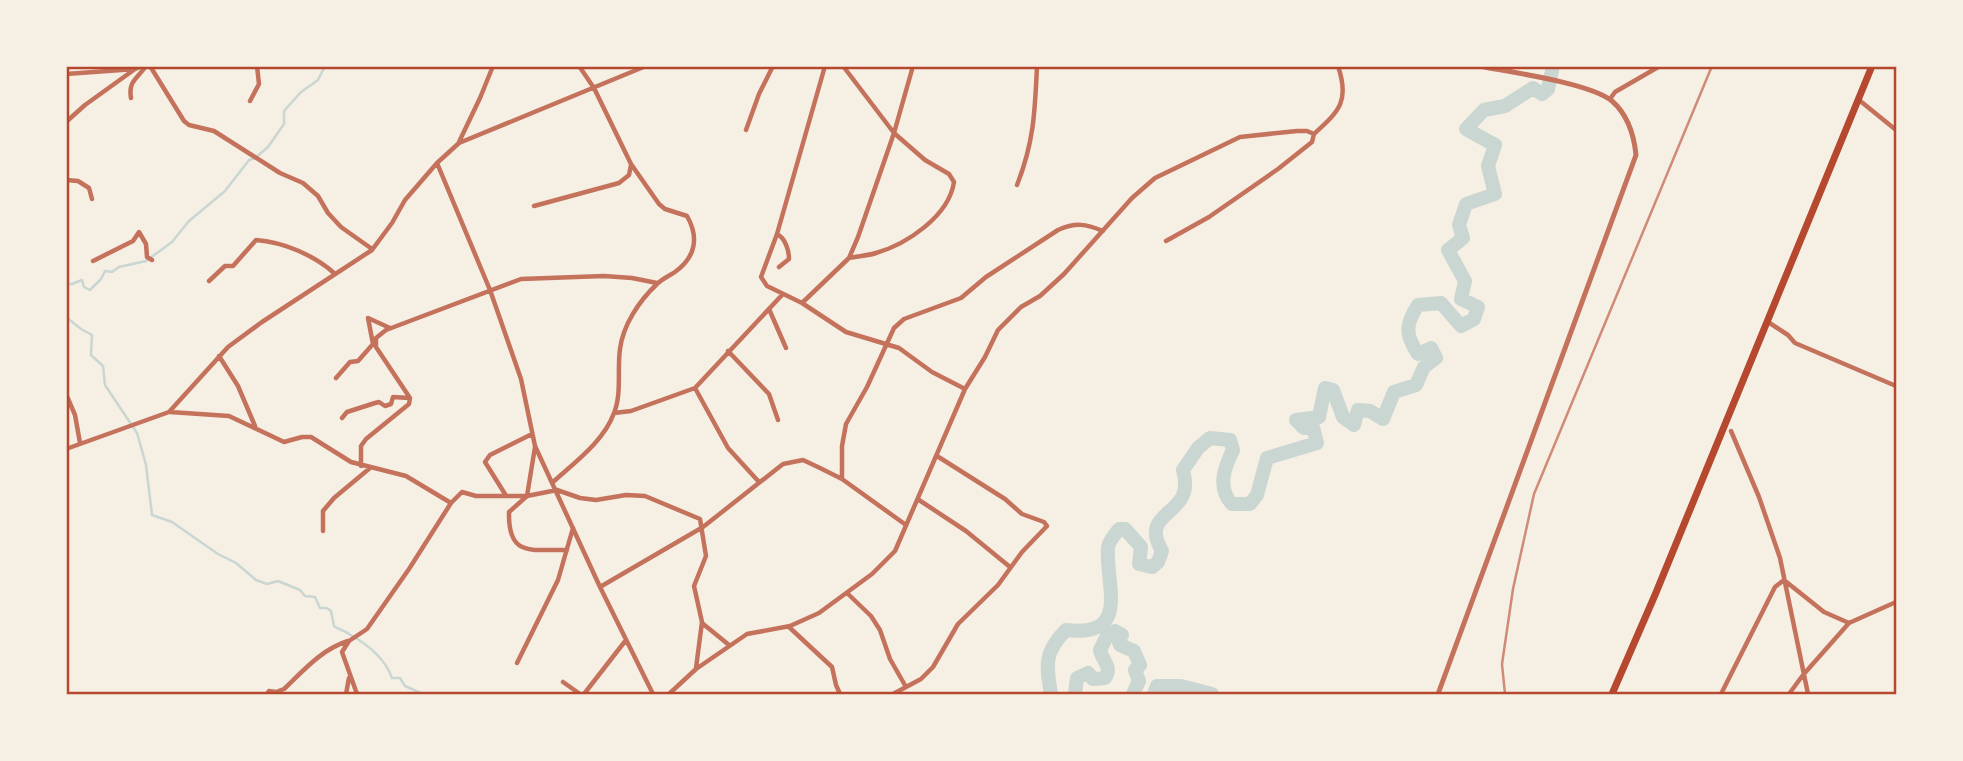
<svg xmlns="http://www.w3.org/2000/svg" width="1963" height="761" viewBox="0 0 1963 761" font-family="'Zilla Slab',serif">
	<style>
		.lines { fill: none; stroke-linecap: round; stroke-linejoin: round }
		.stream { stroke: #c9d6d2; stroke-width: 2.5 }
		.river { stroke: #c9d6d2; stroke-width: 14 }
		.minor { stroke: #c5725c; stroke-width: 4.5 }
		.tertiary { stroke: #c5725c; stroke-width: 5 }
		.primary { stroke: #b5482f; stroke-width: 7 }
		.rail { stroke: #cf8b77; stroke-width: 2.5 }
		.neatline { fill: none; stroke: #b5482f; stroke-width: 2.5 }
	</style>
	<rect width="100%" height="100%" fill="#f6efe4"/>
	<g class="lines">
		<path class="stream" d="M66,284H72L82,280L84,287L90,290L101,279L105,271L112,272L119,267L146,261L172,242L189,221L225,191L249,160L255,158L268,147L284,124V111L301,92L318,80L325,66
			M66,317L81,329L92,335L91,355L103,366L105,385L137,433L146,465L152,515L172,522L218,554L236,563L256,580L267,584L278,581L300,590L305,596L315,597L320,608H327L331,611L334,626C339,630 344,630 349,634C367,644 385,658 392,678H400L405,686L423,694"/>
		<path class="river" d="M1051,694C1046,665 1044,652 1066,630C1132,638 1105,585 1108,547C1109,541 1115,534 1119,529H1125L1141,547L1139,564L1152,567L1158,562L1162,551C1137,508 1197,518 1183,470L1198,448L1210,438L1230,440L1233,450C1224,468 1217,488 1232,504H1250L1257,495L1267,458L1317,443L1313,427L1304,428L1296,420L1319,417L1325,388L1333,390L1343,417L1354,425L1358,410L1370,411L1383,419L1394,392L1416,385L1424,367L1436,358L1431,348L1418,354C1405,334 1405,325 1418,305L1441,303L1461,326L1474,319L1478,307L1461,299L1465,281L1448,250L1463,238L1459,225L1466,204L1495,194L1488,166L1495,145L1466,129L1484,110L1505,106L1533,88L1542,94L1548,89L1553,66
			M1075,694L1077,678L1088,673L1093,679L1105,678C1113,666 1102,661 1100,650L1108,634L1115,631L1122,635L1118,640L1120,645L1134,651L1140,665L1135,670L1139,681L1133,694
			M1154,694L1157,686H1181L1212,694"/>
		<path class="minor" d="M150,66L184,121L189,125L214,131L280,173L303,183L318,196L328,213L341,227L372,249
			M825,66L777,234L761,277L767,286L802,303L846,332L899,348L932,372L965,389
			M843,66L894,133L925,160L949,174L954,182C949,216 907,244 876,253C867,256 857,256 849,258
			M66,74L135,69L142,66
			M131,98C128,81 137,79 146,66
			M1610,99L1615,92L1660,66
			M1859,100L1896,130
			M250,101L259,84L257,66
			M66,122L85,105L135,69
			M746,130L759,94L773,66
			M1314,134C1339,111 1350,102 1338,66
			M459,142L480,98L493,66
			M437,163L490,290L521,379L535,446L600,587L653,694
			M66,180L78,181L89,188L92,199
			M1017,185C1034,142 1035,111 1037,66
			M534,206L619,183L629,175L631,165
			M777,234C785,238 789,250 789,259L779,267
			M93,261L133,241L139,232L146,244L147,257L152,260
			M209,281L225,266H233L256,240C283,242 314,255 334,273
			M802,303L849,258L858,237L894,133L913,66
			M769,309L786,348
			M1768,322L1788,335L1795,343L1896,386
			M728,351L769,394L778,420
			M219,356L238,386L255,426
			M336,378L350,362L358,361L373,344L368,318L390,328
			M695,388L728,448L759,482
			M66,394L75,415L80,443
			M170,412L229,416L284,442L302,437H311L351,462L406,476L451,503
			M614,413L631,411L695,388L782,295
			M342,418L347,412L375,403L379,402L385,406L391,404L393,397L409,398
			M1731,431L1759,497L1780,558L1808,694
			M535,447L527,496L509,512C508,558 531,549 567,550
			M66,449L169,412L228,347L262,322L372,250L392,223L405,200L437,163L459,143L646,66
			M361,466V446L366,439L409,404L410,398L376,347V338L386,330L521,279L604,276L632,278L657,283
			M842,479V446L846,424L867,387L894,328L904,319L961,298L986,277L1058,230C1076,222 1086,224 1103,231
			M553,482C575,462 604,441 614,413C622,393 617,370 620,349C623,325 639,301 657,284C662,279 669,276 675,272C696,257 699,237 687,216L665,209L659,204L631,164L594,88L579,66
			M505,494L485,462L490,455L532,434
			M919,500L966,531L1010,567
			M323,531V511L334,498L370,468
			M600,587L703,527L783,464L803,460L820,468L842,479L906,525
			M847,593L871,616L880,630L890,659L906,687
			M702,623L729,645
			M789,627L832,667L836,685L840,694
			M517,663L558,580L573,528
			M563,682L580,694
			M267,694L269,691L276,692L284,689C304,670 322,649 348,641
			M346,694L349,678
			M357,694L342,652L349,641L367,629L409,569L451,503L462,492L476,496H527L557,490L580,498L596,500L626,495L645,496L700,519L706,556L694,586L702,622L696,668
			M584,694L626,640
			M669,694L696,669L747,634L790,626L819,613L872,574L895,551L965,389L985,357L998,330L1021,307L1040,296L1064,274L1132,198L1155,178L1240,137L1297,131H1307L1314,134L1312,142L1278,169L1209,217L1166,241
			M893,694L921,679L933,667L958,624L998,585L1022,552L1047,526L1044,522L1022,514L1005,499L937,456
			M1721,694L1775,587L1784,580L1824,612L1849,623
			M1789,694L1803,675L1849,623L1896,602"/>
		<path class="tertiary" d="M1438,694L1636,155C1634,135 1628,115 1612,101C1590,83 1510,72 1479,66"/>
		<path class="primary" d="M1612,694L1655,595L1872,66"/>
		<path class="rail" d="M1505,694L1502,664L1513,589L1534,494L1712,66"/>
	</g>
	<rect width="1963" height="761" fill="none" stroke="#f6efe4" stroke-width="136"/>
	<rect x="68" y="68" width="1827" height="625" class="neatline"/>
</svg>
